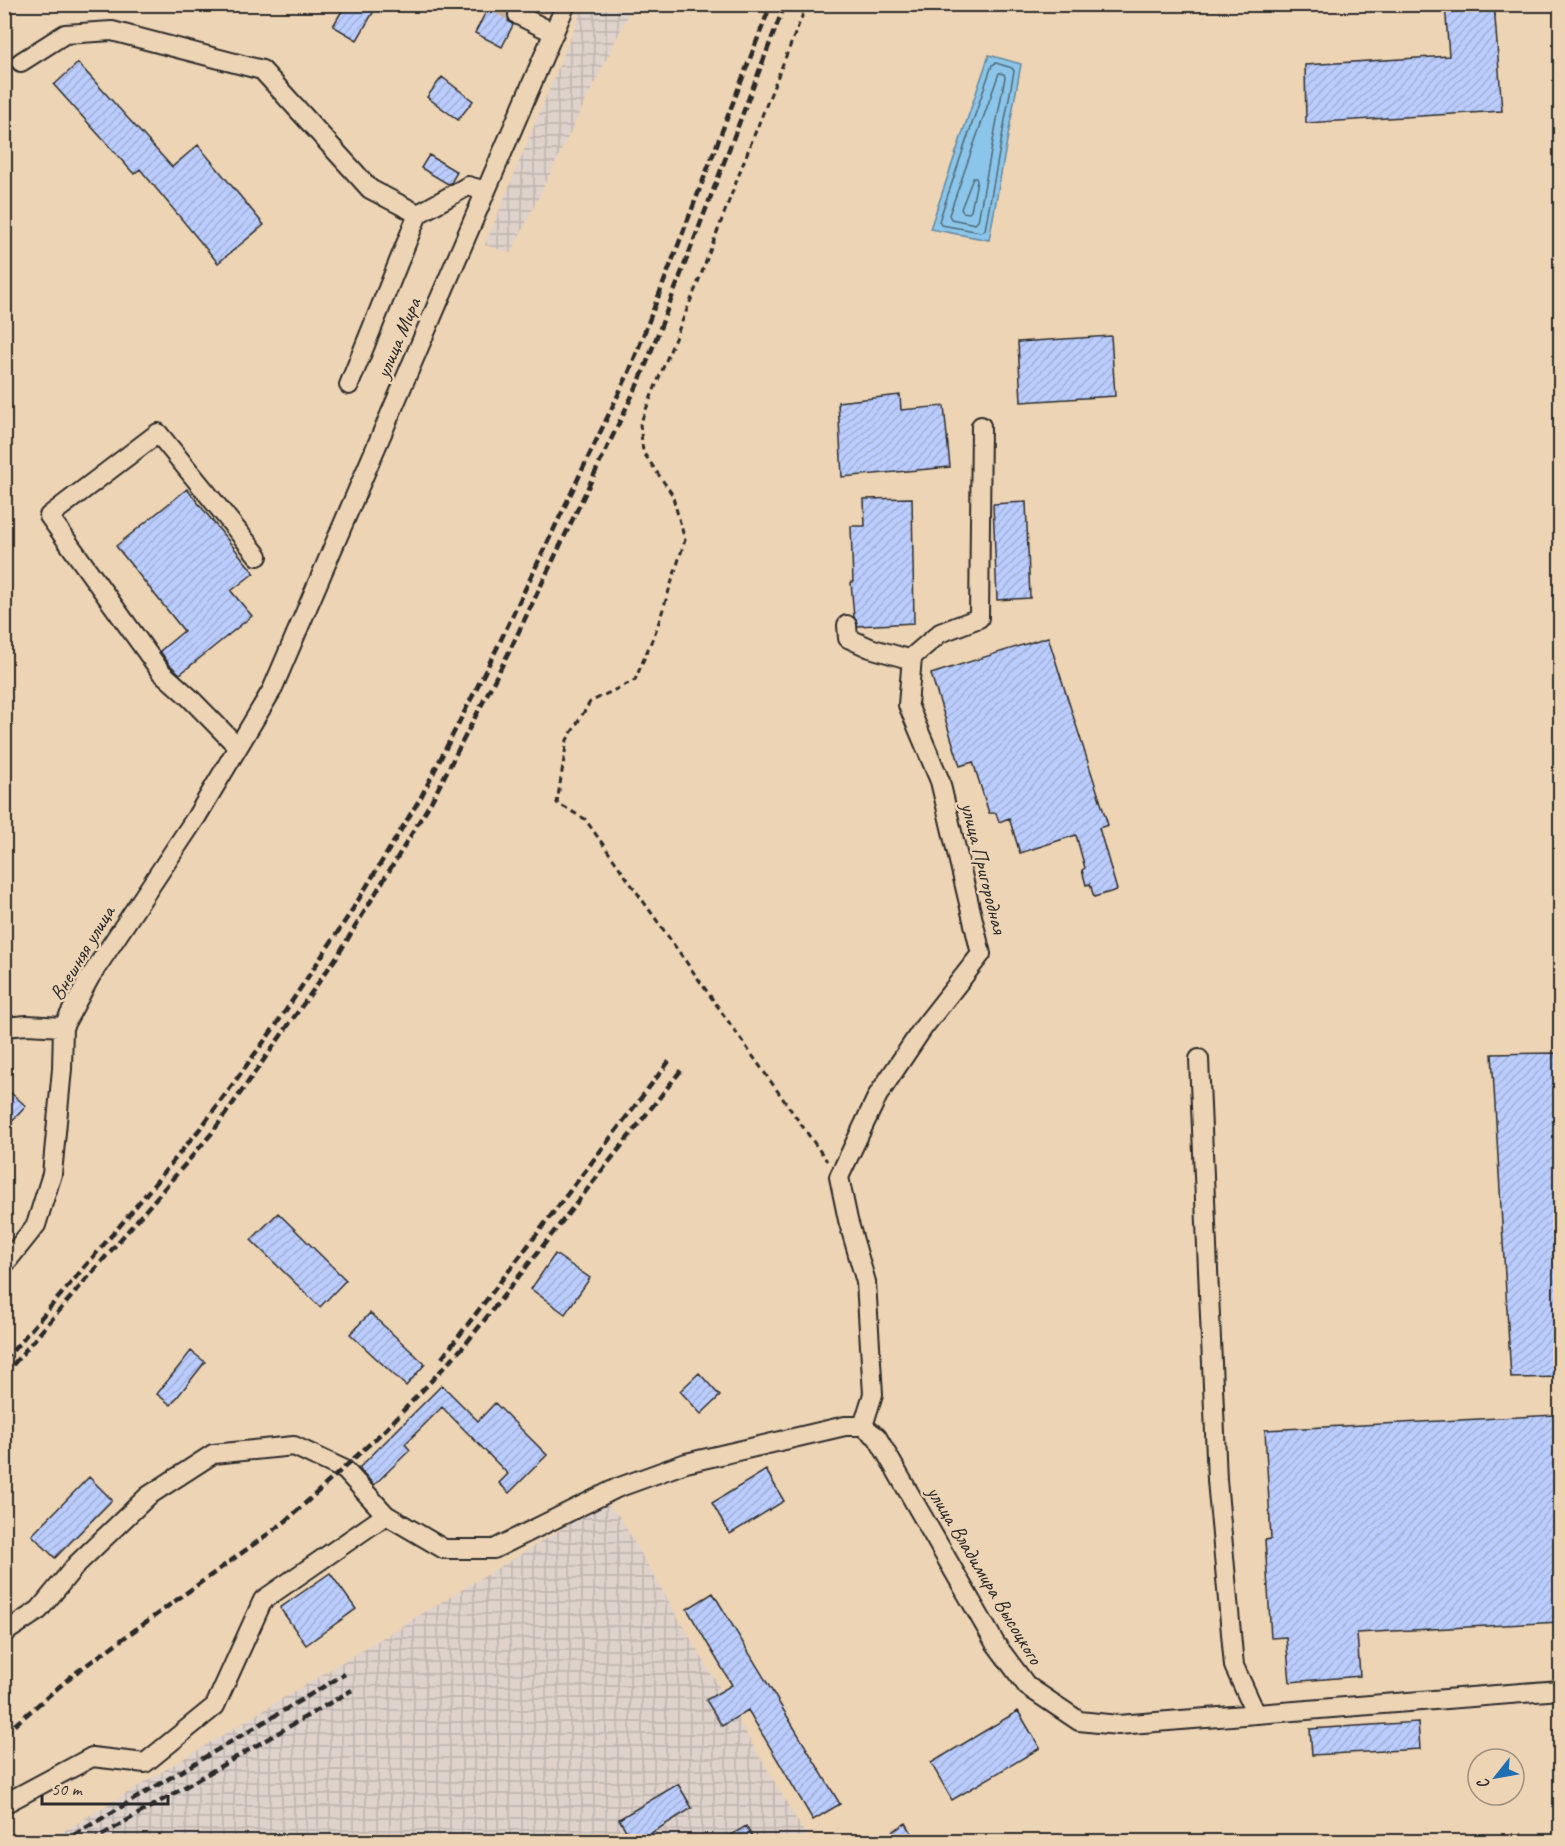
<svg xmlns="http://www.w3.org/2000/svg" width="1565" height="1846" viewBox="0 0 1565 1846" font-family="Caveat,sans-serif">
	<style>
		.industrial { fill: url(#industrial-grid) }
		.water { fill: #8bc6ea; stroke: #65889e; stroke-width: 1.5 }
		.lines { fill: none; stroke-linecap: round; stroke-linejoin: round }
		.shore { stroke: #516977; stroke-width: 1.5 }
		.building { fill: url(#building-hatch); stroke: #2b2b2b; stroke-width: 1.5 }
		.minor-tunnel { stroke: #c6b299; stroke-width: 18; stroke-dasharray: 18 9; stroke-linecap: butt }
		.minor-casing { stroke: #2b2b2b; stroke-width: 22 }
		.path { stroke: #2b2b2b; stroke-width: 3; stroke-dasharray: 6 4.5; stroke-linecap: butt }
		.minor { stroke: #edd4b5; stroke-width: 18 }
		.rail { stroke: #2b2b2b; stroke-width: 4.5; stroke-dasharray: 9 4.5; stroke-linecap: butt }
		.labels { text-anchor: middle; stroke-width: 5; stroke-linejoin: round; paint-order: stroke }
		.street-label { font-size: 21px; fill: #2b2b2b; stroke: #edd4b5 }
	</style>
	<defs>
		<pattern id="industrial-grid" width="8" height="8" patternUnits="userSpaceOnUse" patternTransform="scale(1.5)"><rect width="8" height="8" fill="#ded2cb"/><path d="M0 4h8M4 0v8" fill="none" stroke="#bfb4ae"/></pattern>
		<pattern id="building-hatch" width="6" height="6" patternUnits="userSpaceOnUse" patternTransform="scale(1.5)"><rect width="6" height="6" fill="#bbcdfd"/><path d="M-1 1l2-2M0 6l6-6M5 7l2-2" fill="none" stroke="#a1b0d9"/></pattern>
	</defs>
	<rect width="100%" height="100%" fill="#edd4b5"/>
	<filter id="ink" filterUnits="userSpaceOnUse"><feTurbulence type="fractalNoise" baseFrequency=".0167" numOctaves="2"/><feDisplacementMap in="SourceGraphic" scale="12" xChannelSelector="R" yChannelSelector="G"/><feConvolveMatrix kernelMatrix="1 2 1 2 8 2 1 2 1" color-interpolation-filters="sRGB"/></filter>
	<g filter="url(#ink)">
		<path class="industrial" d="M584,5H633L511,253L485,245Z
			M605,1503L619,1516L809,1841L46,1842Z"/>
		<path class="water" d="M989,55L1021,64L989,240L930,229Z"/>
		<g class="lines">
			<path class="shore" d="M996,63L1012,68L1014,71L985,230L981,232L941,225L939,221L992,65Z
				M999,73L1004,74L1005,77L978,221L975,224L951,219L949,215Z
				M973,178H976L977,181L971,211L969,213L963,212L961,209Z"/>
		</g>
		<path class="building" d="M346,4H378L357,40L333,26Z
			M490,4H515L508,11V21L513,25L502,47L475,33Z
			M1445,4H1494L1502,111L1306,123L1305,65L1449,56Z
			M78,63L172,167L198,145L264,225L218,263L140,169L134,174L54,85Z
			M442,77L473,101L458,120L427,97Z
			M429,155L457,172L451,183L448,184L421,168Z
			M1111,336L1115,396L1021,402L1018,342Z
			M900,395L901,410L944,406L950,467L842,477L838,402Z
			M187,489L254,573L231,591L252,616L180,674L169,664L160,651L184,631L116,546Z
			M912,498L914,623L858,626L854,617L851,582H853L851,526H865L864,499Z
			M1026,502L1030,598L997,600L993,504Z
			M1048,637L1108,825L1099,828L1117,890L1094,897L1090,884L1086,885L1082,870L1085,868L1076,835L1020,853L1009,818L999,822L996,813H989L973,762L960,766L931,674Z
			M1556,1053L1560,1191V1377L1511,1378L1492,1054Z
			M4,1087L26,1106L4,1130Z
			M278,1213L346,1280L320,1307L251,1240Z
			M555,1254L590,1278L565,1314L531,1289Z
			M370,1313L425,1364L406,1386L350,1334Z
			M191,1351L205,1362L171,1405L157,1394Z
			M699,1373L720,1396L701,1414L680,1391Z
			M442,1385L478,1421L495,1403L547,1455L509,1493L499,1483L508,1474L442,1407L405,1444L410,1450L374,1485L359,1468Z
			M1556,1415L1560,1496V1513H1556L1560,1622L1357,1633L1360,1676L1290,1682L1286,1637L1271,1638L1265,1540L1271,1539L1265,1430Z
			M766,1470L784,1501L730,1534L712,1503Z
			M89,1477L112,1500L55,1558L32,1535Z
			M330,1573L356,1609L306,1645L280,1608Z
			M713,1593L840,1804L813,1820L748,1710L722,1726L706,1700L732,1685L687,1609Z
			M1018,1711L1040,1748L952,1800L931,1763Z
			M1418,1722L1420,1749L1312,1755L1310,1729Z
			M678,1784L692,1808L637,1842H633L619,1819Z
			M906,1823L917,1842H875Z
			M746,1826L755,1842H720Z"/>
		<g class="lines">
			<path class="minor-tunnel" d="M496,4L518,15"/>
			<g class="minor-casing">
				<path id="minor" d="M518,15L554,33
					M21,62L65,34L112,31L262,70L370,189L418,214
					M349,385L418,214L468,186L486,191
					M847,625L848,638L870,648L912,660
					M238,747L189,697L161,672L49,516L158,433L258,556
					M4,1027L27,1025L63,1027
					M1199,1059L1217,1480L1234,1666L1256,1714
					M4,1265L36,1225L52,1174L62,1069L63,1027L90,977L197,816L272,690L566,4
					M863,1426L873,1394L866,1282L848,1220L839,1177L878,1095L923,1028L981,954L940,781L908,705L912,657L940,633L979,618L981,426
					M386,1515L444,1549H494L617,1488L686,1463L845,1426H863L877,1437L995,1643L1027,1686L1079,1721L1118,1725L1560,1690
					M4,1633L39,1610L77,1564L148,1496L213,1454L294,1446L345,1470L386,1515L263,1600L215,1706L145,1763L92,1757L4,1804"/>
			</g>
			<path class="path" d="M807,4L751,143L697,285L640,424L643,452L672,494L685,540L657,628L635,680L590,702L567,740L557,803L585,819L827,1161"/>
			<use href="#minor" class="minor"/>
			<path class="rail" d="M442,1358L670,1060
				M4,1361L123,1222L203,1125L276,1025L351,912L421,797L497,648L630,370L771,4
				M4,1375L212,1133L338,955L431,802L508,654L642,375L785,4
				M4,1734L74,1674L286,1521L387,1428L464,1346L682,1069
				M62,1842L345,1674
				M90,1842L352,1690"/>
		</g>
	</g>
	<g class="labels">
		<g class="street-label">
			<text transform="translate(398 338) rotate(-67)" y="7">улица Мира</text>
			<text transform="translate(984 868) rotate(76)" y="7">улица Пригородная</text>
			<text transform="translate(82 953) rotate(-59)" y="7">Внешняя улица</text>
			<text transform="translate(985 1575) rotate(59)" y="7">улица Владимира Высоцкого</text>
		</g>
	</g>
	<rect width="1565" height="1846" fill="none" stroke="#edd4b5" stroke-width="24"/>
	<rect x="12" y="12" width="1541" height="1822" fill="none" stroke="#2b2b2b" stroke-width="2" filter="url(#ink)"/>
	<g transform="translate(1496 1777) rotate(239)"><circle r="28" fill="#edd4b5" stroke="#9f907e" stroke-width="1.5"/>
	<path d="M0-4.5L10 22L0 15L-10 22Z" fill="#1f6fb2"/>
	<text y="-9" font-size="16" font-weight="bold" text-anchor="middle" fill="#2b2b2b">С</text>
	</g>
	<path d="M42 1795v9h126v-9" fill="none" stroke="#2b2b2b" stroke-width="3"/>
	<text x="51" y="1795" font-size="18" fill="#2b2b2b" stroke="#edd4b5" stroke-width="4.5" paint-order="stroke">50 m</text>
</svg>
